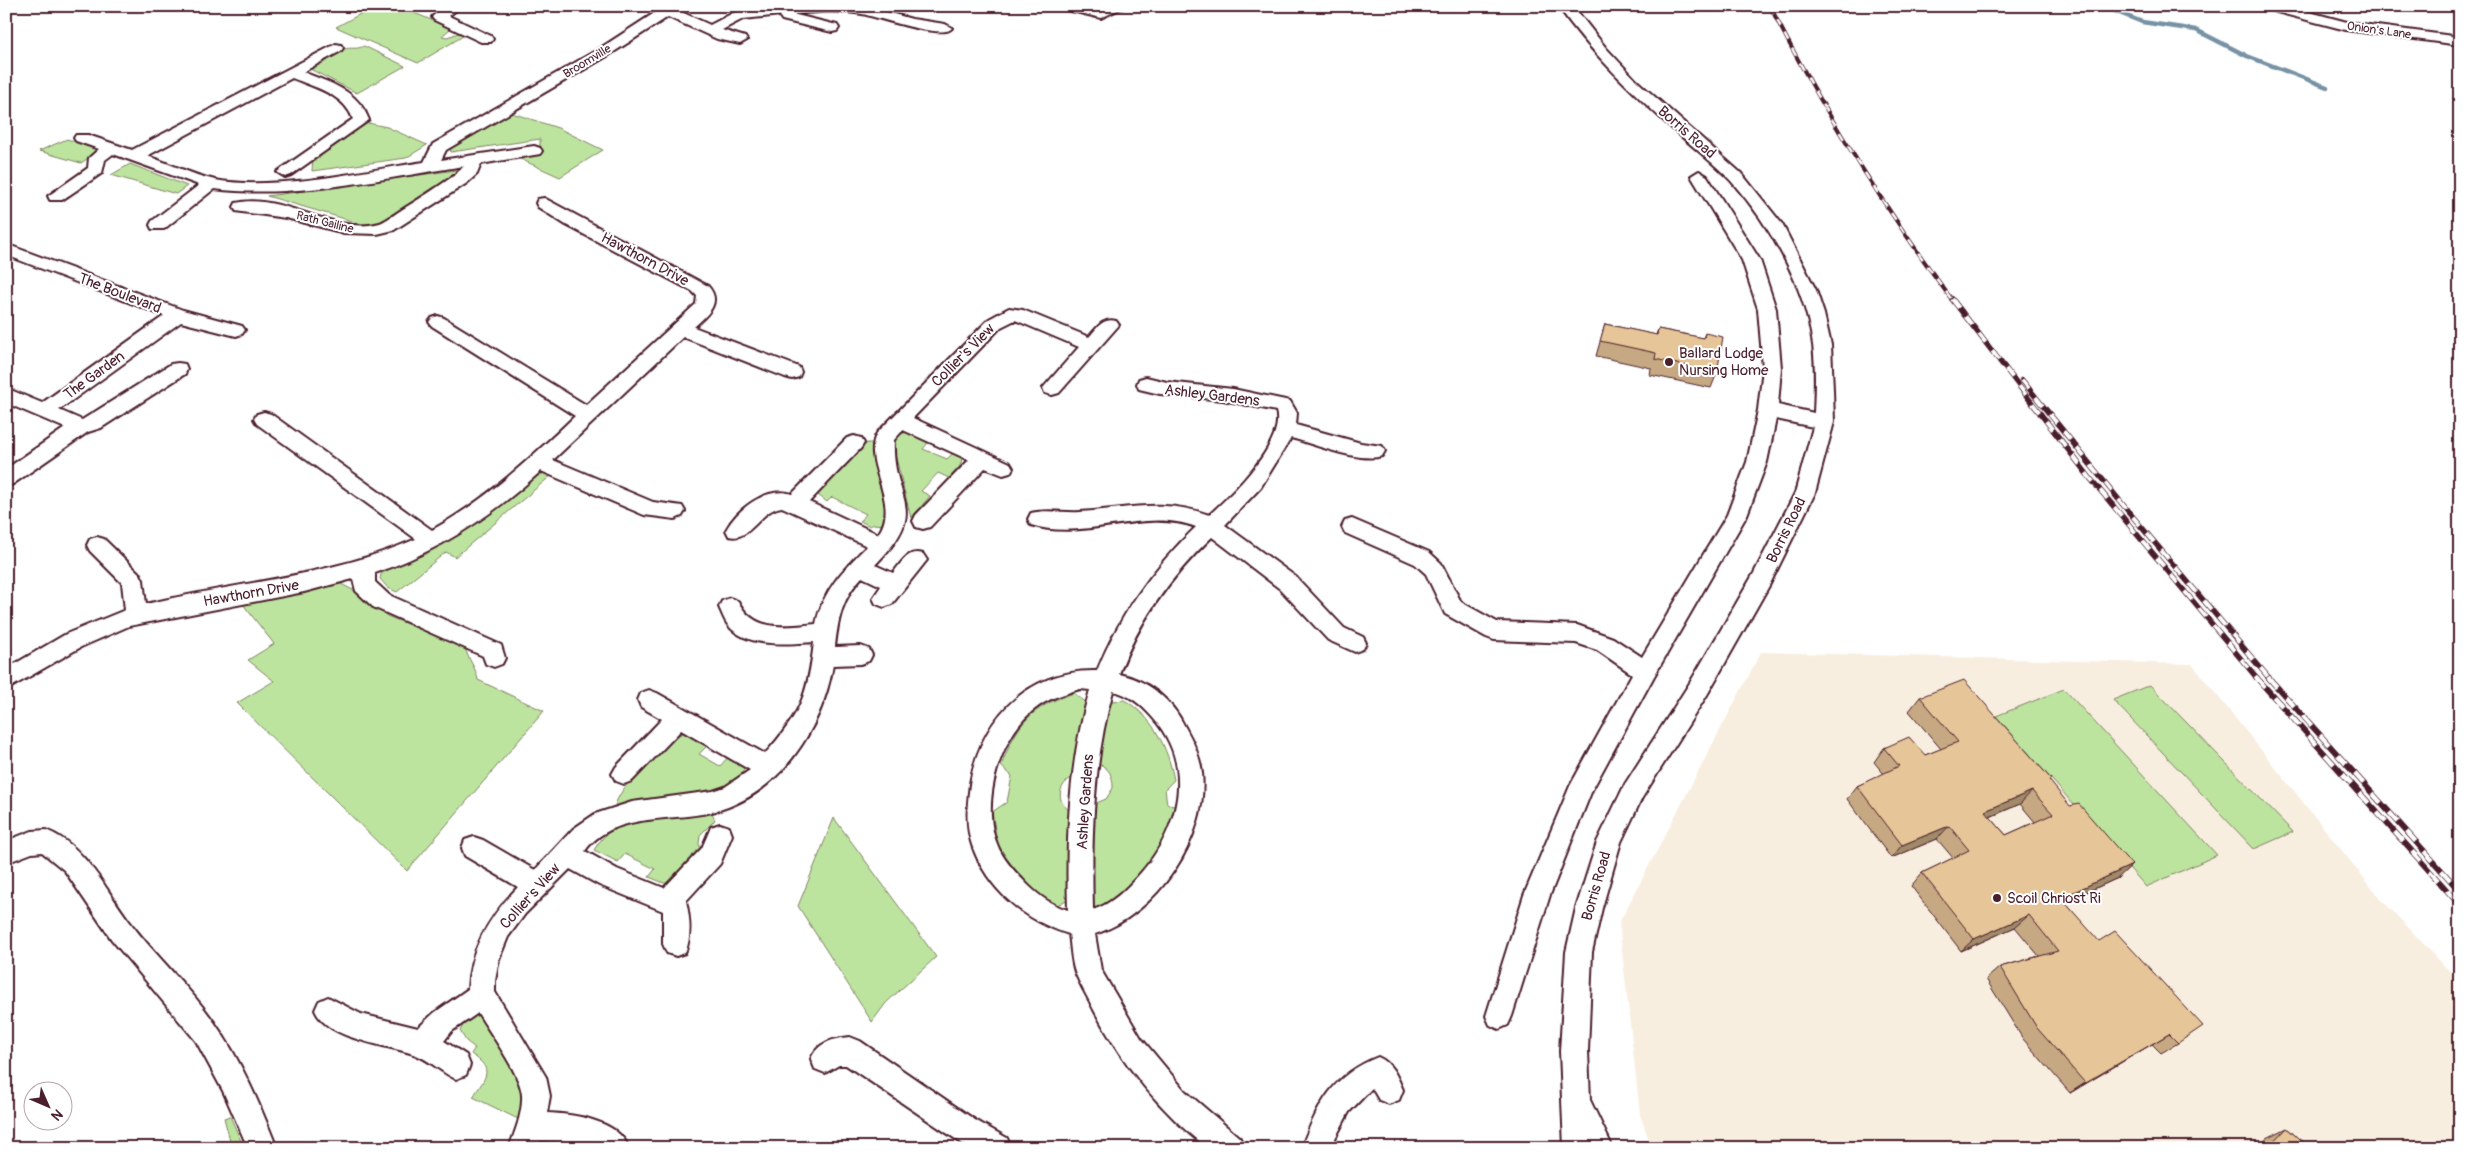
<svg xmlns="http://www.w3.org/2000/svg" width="2466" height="1154" viewBox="0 0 2466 1154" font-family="Pangolin,sans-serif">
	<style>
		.built { fill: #f8eee0 }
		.green { fill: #bce49f; stroke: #838265 }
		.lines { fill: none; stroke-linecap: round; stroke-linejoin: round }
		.stream { stroke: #7692a4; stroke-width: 4.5 }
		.minor-casing { stroke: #4a1f2b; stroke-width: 4 }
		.minor { fill: #fff; fill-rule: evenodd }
		.rail-far2-casing { stroke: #4a1f2b; stroke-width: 4 }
		.rail-far1-casing { stroke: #4a1f2b; stroke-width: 5.5 }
		.rail-casing { stroke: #4a1f2b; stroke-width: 6 }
		.rail-far2 { stroke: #fff; stroke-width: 2.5; stroke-dasharray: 8; stroke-linecap: butt }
		.rail-far1 { stroke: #fff; stroke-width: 4; stroke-dasharray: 11; stroke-linecap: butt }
		.rail { stroke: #fff; stroke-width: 4.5; stroke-dasharray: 13; stroke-linecap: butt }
		.wall { fill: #c6a983; stroke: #4a1f2b; fill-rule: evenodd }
		.shaded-wall { fill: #a18a6a; stroke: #4a1f2b }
		.building { fill: #e6c598; stroke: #4a1f2b; fill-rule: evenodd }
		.poi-dot { fill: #4a1f2b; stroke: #fff; stroke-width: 2 }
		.labels { text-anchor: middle; stroke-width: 4; stroke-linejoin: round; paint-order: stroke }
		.far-street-label { font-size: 12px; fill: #4a1f2b; stroke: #fff }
		.street-label { font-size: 15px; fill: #4a1f2b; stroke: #fff }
		.poi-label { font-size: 15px; fill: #4a1f2b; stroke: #fff; text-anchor: start }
	</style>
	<rect width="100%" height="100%" fill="#fff"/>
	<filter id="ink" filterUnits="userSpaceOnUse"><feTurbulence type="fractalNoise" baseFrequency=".02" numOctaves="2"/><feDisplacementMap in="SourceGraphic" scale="10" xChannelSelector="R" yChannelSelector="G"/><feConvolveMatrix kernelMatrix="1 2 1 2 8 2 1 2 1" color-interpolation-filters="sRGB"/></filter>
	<g filter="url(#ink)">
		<path class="built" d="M1761,652L2192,664L2380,898L2460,982V1148H1652L1640,1115L1619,923Z"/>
		<path class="green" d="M375,6H397L451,28L442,36L447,37L459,33L465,35L418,63L336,27Z
			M364,46L405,66L357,93L306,67C317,61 331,51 344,49C352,47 356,50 364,46Z
			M509,112L558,128L603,150L560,177L518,158L540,154V139L451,152L450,148Z
			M368,123L387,127L427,145L406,158L312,171L313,156Z
			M67,139L100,150L81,163L39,151Z
			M130,164L187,186L176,194L111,175Z
			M463,169L456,179L386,221L376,225L362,224L267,196Z
			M909,431L930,440L923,449L947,459L955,451L962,459L960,466L949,478L938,473L921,491L930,496L911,518L892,442L897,436Z
			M867,443H875C875,470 892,499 884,525L873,524L870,526L860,521L866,514L832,497L827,502L818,495L820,490Z
			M544,473L553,474L455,557L446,552L397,592L388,588L380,579L381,574L392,567L468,529L538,476Z
			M341,584L357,592L387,616L465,647C468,660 476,667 478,680L544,711L407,871L237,703L274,681L248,660L274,644L242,603Z
			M2150,685L2293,832L2254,849L2113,700Z
			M2064,689L2217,855L2146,887L1996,716Z
			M1074,693L1088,704L1078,774C1058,783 1053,801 1073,813L1070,898L1050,909L1000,858L992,812L1007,802L1012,776L1001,766C1017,724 1030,707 1074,693Z
			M1124,700C1153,716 1168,748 1174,780L1165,789L1167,804L1177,807L1159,855L1113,910L1098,909L1091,905L1094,804L1106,799L1113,788C1113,776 1110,768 1098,764L1105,716L1112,701Z
			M683,733H688L709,744L699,754L720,766L729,756L746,768L743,770V775L724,790L633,802L615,807C617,787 660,752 675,737Z
			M711,812L715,820L700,835L699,844L703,854L672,884L664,883L649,877L655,869L625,854L618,862L594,850C616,810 671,816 711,812Z
			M834,818L936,957L886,1003L872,1022L798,906Z
			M473,1013L480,1015L522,1081L526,1099L520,1120L473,1097C486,1076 495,1070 471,1054L475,1048L466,1041L460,1031L465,1021Z
			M230,1116L244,1148H232L224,1118Z"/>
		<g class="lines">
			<path class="stream" d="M2102,6L2142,22L2196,30L2247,56L2327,87"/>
			<g class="minor-casing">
				<path id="minor" d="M444,6H461L449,16L491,36L493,39L491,42H481L434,20L432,17Z
					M649,6H668L710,25L733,13L750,9L780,6H864L912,19L945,24L952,28C943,40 878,17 862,14C839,10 815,12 792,14L837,25L839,28L837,31L832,32L782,20L780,17L781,15L743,19L722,30L745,37L747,40L740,44L717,39L668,17L609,55L446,150L441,160L534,146L540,148L542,151L540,154L481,164L477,174L467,183L394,230L377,234L344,233L286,218L242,212L236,211L234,207L236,203C281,192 336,236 380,223C388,220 396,213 403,209C421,198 438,187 455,175L464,166C384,178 295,199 214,189L164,229H152L150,225L152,221L199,185L113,154L105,160L102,173L62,200H50L48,196L88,168L89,158L99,149L76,141L74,138L76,135H88L132,150L336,44L341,45L343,48L341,51L303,72C330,83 358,90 369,120L291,175L285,177L277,172L353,119C344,94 314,87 292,78L147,156C169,163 192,175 215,180C276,191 362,171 424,162L433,144L599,49L656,12Z
					M1061,6C1074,6 1086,8 1098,9C1104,9 1117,6 1126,6L1101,18L1063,9Z
					M1558,6H1573L1606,48L1637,81L1742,174L1782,224L1816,290L1824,314L1831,345L1833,390L1834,422L1815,493L1770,584L1707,695L1642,798L1621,842L1602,908L1592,952L1588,1051L1590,1100L1613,1148H1564L1560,1051L1566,952L1576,908L1597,842L1625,784L1691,681L1754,573L1795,493L1813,427L1776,419L1767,462L1747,515L1653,678L1592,790L1550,895L1512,1016L1508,1025L1499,1029L1490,1025L1486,1016L1524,895L1570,786L1632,674L1597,650L1576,643L1494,640L1486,637L1445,614L1426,574L1415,564L1345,533L1342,527L1345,521L1352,519L1429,552L1441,563L1461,602L1497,622L1577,625L1613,638L1642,657L1727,515L1747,462L1758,410L1763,368L1758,309L1742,260L1691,176L1699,171L1707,176L1760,260L1776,309L1781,368L1778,405L1814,413C1815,391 1816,367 1813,345C1805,285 1770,225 1731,181C1714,163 1693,147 1674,130C1632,92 1591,53 1558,6Z
					M2263,6H2287L2347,22L2460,37V45L2346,30L2265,9Z
					M544,198L708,286C723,303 707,315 694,327L799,367L801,372L799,377L792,379L785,377L683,337L553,460L653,502L682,506L685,511L682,516L675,519L644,515L541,471C492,516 438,552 375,573V582L389,595L501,645L505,658L502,664L494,667L486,664L483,656L373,607L356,591L353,579L304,592L129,626L81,647L6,690V669L66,634L125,610L122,583L90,551L87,545L90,539L97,537L104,539L140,574L143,580L146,604C237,582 329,577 416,539L257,424L254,419L257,414L264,412L271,414L432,530C486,500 531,458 575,416L432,326L429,322L432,318L438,316L444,318L586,405L696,304L697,296L692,291L566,225L538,207L536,203L538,199Z
					M6,244L183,310L242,326L245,330L242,334L236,336L181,322L59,410L82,420L171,364L178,363L185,364L187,369L185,374L101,428L88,432L13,484L6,486V469L65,428L6,403V388L42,403L164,316L6,255Z
					M1009,308L1023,310L1089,337C1097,328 1103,317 1116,321L1119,325L1059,393L1052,395L1045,393L1043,388L1079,347L1015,320L1001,327L913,418L1010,463L1013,468L1010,473L1003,475L985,468L930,527L923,529L916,527L913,521L916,515L969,460L903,430L894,440C891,503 933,506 875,565L893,573C902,562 908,549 923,554L927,560L892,604L884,607L876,604L873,598L881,586L862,577C842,598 838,619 835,647L861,646L869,649L872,655L869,661L861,664L833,665C822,729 779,796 712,812C670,822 613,812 585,851L617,869L664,888L702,848L711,827L720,824L729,827L732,835L720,864L686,901C690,918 692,936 685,953L676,956L667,953L663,944V911L599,885L570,869L525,914L508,937L499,959L495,981V992L546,1077L550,1096L547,1113C574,1114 618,1120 629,1148H589L565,1142L540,1141L537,1148H509C515,1132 523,1113 522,1095C521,1075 490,1033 478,1013L452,1031L444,1041L466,1055L470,1065L466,1075L456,1079C442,1073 430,1060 416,1055C388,1044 328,1041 315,1010L319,1001L328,997L361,1014L418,1028L434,1013L468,989C469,948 491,915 518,887L465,856L462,848L465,840L474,837L483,840L535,870L573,829L595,814L632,802L713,791L725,787L750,770L681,730L632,781L624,784L616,781L612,774L616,767L662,719L641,707L638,700L641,693L649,690L657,693L765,754C801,714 808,695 814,642C788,644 746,648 728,625C724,620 722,613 719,607L722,601L730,598L738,601C754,633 785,627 816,624C823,590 843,570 867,546L782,507C760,509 750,542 729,536L726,530C737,509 767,486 792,494L847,438L854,436L861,438L864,443L861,448L809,502L878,534C902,502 860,463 877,433L989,319Z
					M1146,377L1167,382L1233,389L1290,401L1297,413L1296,425L1361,443L1382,446L1385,451L1382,456C1359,463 1315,444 1291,438L1261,487L1225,525L1296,577L1344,628L1363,637L1366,643L1363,649L1355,652L1328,640L1280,589L1212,537C1171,576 1139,620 1119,674C1148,680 1172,700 1185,727C1193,741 1200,756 1202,773C1209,838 1156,915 1095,934L1101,970L1141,1038L1185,1091L1240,1138L1244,1148H1207C1159,1110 1122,1063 1094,1010C1088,997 1080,985 1075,972C1071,960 1071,947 1069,934C1025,921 987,889 972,845C966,828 967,809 969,792C976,723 1026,669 1097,671C1119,616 1153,568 1196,527C1142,507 1085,542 1031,525L1028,519L1031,513C1046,509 1064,513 1080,512C1127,509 1163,498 1209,515C1230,496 1286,443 1276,411L1223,400L1160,394L1139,389L1137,384L1139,379ZM1080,689L1090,690C1069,760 1066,837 1068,910C1051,905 1036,894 1024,881C1014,871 1002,858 997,844C980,803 1000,735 1035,709C1048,698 1064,694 1080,689ZM1113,691C1129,694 1142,705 1153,718C1196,767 1179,831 1138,876C1126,889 1112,904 1093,910C1091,838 1093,761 1113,691Z
					M46,830C85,845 105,889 129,921C155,956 189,986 214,1022C241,1060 260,1105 277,1148H248L223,1091L196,1041L112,940L65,871L42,852L32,853L6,863V841L32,831Z
					M850,1037L860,1041L975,1120L1007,1138L1011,1148H969L846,1065H839L825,1073L815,1069L811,1059C818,1042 833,1039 850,1037Z
					M1378,1057C1392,1063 1397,1076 1403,1090L1399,1100L1389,1104L1379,1100L1372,1088L1349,1112L1330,1148H1301C1319,1104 1332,1075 1378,1057Z"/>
			</g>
			<use href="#minor" class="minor"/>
			<g class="rail-far2-casing">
				<path id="rail-far2" d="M1770,6C1822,110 1884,207 1952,300"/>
			</g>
			<g class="rail-far1-casing">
				<path id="rail-far1" d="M1952,299L2090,478L2257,678
					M2022,380L2128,511L2269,678"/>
			</g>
			<g class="rail-casing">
				<path id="rail" d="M2256,677L2460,905
					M2268,677L2460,891"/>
			</g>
			<use href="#rail-far2" class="rail-far2"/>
			<use href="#rail-far1" class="rail-far1"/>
			<use href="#rail" class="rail"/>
		</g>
		<path class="wall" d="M1605,324L1656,335L1658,329L1703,338L1705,333L1717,373L1711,388L1650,375L1651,368L1596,356Z
			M1920,697L2049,781L2118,878L2065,902L2178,1043L2161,1053L2152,1044L2070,1093L2023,1039L1986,979L2000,967L2039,956L2015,927L1961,951L1911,886L1922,873L1953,858L1937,839L1891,858L1847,799L1857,786L1884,774L1874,762L1884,748L1925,755L1941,749L1909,711ZM2020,804L2035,822L2006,835L1990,817Z
			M2287,1128L2309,1148H2258L2267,1138Z"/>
		<path class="shaded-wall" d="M2032,791L2020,804L1973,824L1985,811Z
			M1949,826L1937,839L1891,858L1902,845Z
			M2132,865L2118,878L2047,910L2061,898Z
			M2029,915L2015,927L1961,951L1974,939Z
			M2169,1034L2152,1044L2070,1093L2085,1083Z"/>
		<path class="building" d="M1605,324L1657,335L1658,329L1704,338L1705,333L1723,337L1717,373L1655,359L1656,353L1600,341Z
			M1964,680L2051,779L2049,780L2070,806L2079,804L2132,865L2061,898L2099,941L2115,931L2203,1026L2178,1043L2169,1034L2085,1083L2037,1028L2000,967L2058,951L2029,915L1974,939L1922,873L1969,850L1949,826L1902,845L1857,786L1899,766L1884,748L1909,737L1925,755L1958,742L1920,697ZM2032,791L2053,814L2006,835L1985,811Z
			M2287,1128L2309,1148H2268Z"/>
	</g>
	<g class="poi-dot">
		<circle cx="1669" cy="362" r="5"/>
		<circle cx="1997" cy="898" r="5"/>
	</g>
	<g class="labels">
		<g class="far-street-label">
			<text transform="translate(2379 30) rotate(8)" y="4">Onion's Lane</text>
			<text transform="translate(587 61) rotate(-31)" y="4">Broomville</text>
			<text transform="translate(325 222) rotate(14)" y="4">Rath Gailine</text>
		</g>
		<g class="street-label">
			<text transform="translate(1687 132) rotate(41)" y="5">Borris Road</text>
			<text transform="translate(645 259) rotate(28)" y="5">Hawthorn Drive</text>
			<text transform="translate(120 293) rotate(21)" y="5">The Boulevard</text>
			<text transform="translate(963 355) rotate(-45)" y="5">Collier's View</text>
			<text transform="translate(94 375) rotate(-36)" y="5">The Garden</text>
			<text transform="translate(1212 395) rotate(7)" y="5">Ashley Gardens</text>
			<text transform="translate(1786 530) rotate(-64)" y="5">Borris Road</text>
			<text transform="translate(251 593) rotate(-10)" y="5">Hawthorn Drive</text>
			<text transform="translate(1085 802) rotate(-86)" y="5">Ashley Gardens</text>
			<text transform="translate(1596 886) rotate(-74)" y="5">Borris Road</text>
			<text transform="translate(530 896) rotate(-48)" y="5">Collier's View</text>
		</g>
		<g class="poi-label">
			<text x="1679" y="358">Ballard Lodge<tspan x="1679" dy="17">Nursing Home</tspan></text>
			<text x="2007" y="903">Scoil Chriost Ri</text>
		</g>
	</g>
	<rect width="2466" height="1154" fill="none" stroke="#fff" stroke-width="25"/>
	<rect x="12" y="12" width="2441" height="1129" fill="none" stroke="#4a1f2b" stroke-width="2" filter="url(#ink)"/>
	<g transform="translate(48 1106) rotate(135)"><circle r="24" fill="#ffffff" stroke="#b7a5aa"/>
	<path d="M0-4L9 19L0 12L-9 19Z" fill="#4a1f2b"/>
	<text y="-8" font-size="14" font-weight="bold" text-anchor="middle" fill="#4a1f2b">N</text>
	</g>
</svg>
